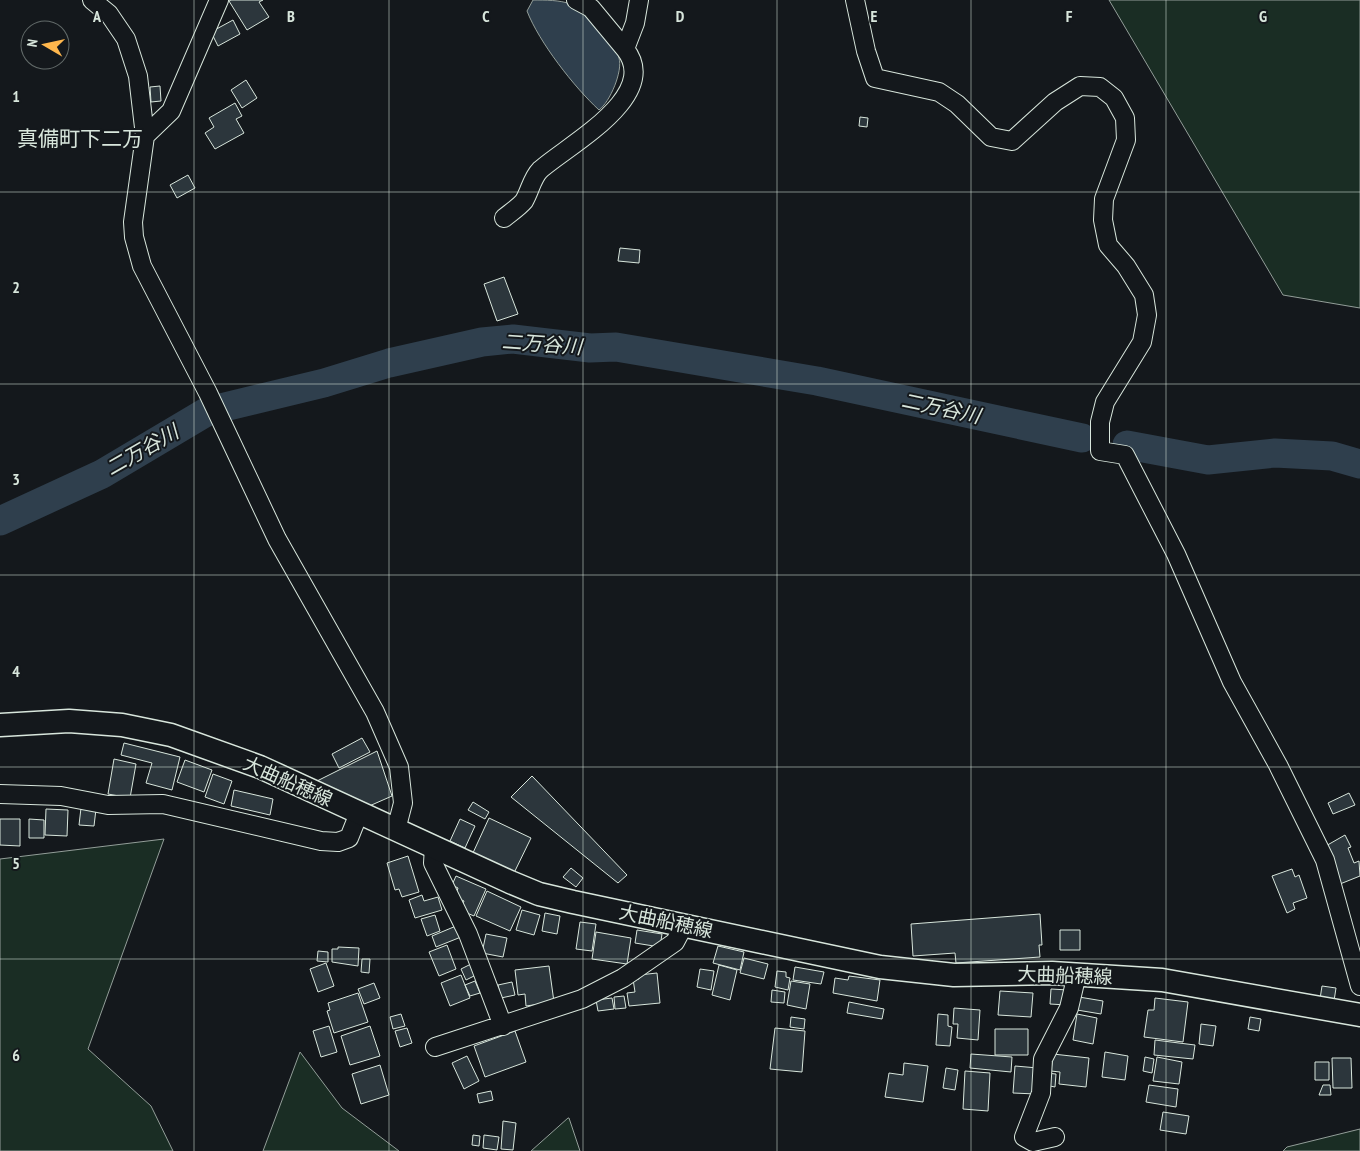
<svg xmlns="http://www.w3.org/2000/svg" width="1360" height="1151" viewBox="0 0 1360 1151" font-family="'PT Sans Narrow','Noto Sans JP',sans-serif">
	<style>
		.green { fill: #1a2d24; stroke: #939e99 }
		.water { fill: #2f3f4d; stroke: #939e99 }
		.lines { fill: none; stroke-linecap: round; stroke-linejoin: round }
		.river { stroke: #2f3f4d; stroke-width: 29 }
		.building { fill: #2c363c; stroke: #d8e6dc }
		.minor-casing { stroke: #d8e6dc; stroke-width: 20 }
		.major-casing { stroke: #d8e6dc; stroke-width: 25 }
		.minor { stroke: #14181c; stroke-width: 18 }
		.major { stroke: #14181c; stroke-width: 22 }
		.grid { fill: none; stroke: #d8e6dc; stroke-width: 1; stroke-opacity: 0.55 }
		.labels { text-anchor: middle; stroke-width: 4; stroke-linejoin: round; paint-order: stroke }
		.street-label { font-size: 19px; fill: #d8e6dc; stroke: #14181c }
		.water-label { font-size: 20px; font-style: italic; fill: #d8e6dc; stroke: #14181c }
		.quarter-label { font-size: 21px; fill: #d8e6dc; stroke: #14181c }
		.grid-label { font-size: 16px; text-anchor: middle; font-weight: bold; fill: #d8e6dc; stroke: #14181c; stroke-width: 4; stroke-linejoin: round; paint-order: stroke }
	</style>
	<rect width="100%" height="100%" fill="#14181c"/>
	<path class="green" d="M1109,0H1360V308L1283,295Z
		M164,839L88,1049L151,1106L173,1151H0V859Z
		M300,1052L342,1108L399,1151H263Z
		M569,1118L580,1151H531L568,1118Z
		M1360,1129V1151H1283L1287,1147Z"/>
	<path class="water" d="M533,0C546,0 559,0 571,4C583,10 616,45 619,58C623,71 610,102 599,110C574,87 539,42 527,11Z"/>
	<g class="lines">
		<path class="river" d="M1127,445L1208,460L1275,453L1332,456L1360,464
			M0,521L102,474L208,411L324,383L389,363L482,342L513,339L590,348L616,347L817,381L1082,438"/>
	</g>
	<path class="building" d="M231,0H263L259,2L269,17L247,30L229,1Z
		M233,20L240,34L218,46L211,32Z
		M246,80L257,98L242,108L231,90Z
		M160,86L161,101L151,102L150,87Z
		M235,103L242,116L236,119L244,133L215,149L205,133L214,127L209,118Z
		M860,117L868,118L867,127L859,126Z
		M188,175L195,188L177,198L170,185Z
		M620,248L640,250L639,263L618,261Z
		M504,277L518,314L497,321L484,284Z
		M362,738L370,752L339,768L332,754Z
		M124,743L180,757L172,790L146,783L152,763L121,755Z
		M377,751L392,796L367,807L317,781Z
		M114,759L136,764L130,798L108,794Z
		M185,760L212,770L204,792L177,782Z
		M213,774L232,781L224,804L205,797Z
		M532,776L627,875L618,883L511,797Z
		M234,790L273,799L270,815L231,806Z
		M1349,793L1355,805L1333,814L1328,803Z
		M473,802L489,812L485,819L468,810Z
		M81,808L96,809L94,826L79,825Z
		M46,809L68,810L67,836L45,835Z
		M489,818L531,838L513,875L472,855Z
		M0,819H20V846L0,845Z
		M29,819L44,820V838H29Z
		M460,819L475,826L465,848L450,841Z
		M1345,835L1351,847L1348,848L1354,863L1359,861L1360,876L1335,886L1324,847Z
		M408,856L419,892L402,897L399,889L395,890L387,863Z
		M571,868L583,878L576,887L563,877Z
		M1292,869L1295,877L1299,875L1307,898L1293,903L1295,909L1287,913L1272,876Z
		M456,876L486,889L474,916L460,910L464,901L455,897L458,888L452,885Z
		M487,891L521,907L510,931L476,916Z
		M422,895L424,901L438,897L442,910L415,918L409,900Z
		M522,910L540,915L534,935L516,930Z
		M545,913L560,916L557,934L542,931Z
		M1040,914L1042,945H1039L1040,957L956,963L955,953L913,956L911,924Z
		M435,915L440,931L427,936L421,919Z
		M580,922L596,924L592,951L576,949Z
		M456,926L461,937L436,947L432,936Z
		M637,930L662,934L660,947L635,943Z
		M1060,930H1080V950H1060Z
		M596,932L631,938L627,964L592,959Z
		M486,934L507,938L503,957L482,953Z
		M447,945L456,969L439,976L429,952Z
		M718,946L744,952L740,970L713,963Z
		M338,947L359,948L358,966L332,962V949H338Z
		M318,951L328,952V962L317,961Z
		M744,958L768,964L764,979L740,973Z
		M362,959H370L369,973L361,972Z
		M326,963L334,986L318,992L310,969Z
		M473,963L478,974L466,980L461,969Z
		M719,965L737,970L730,1000L712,995Z
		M549,966L554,1002L526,1006L525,994L518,995L515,970Z
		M795,967L824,972L821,984L793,980Z
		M700,969L714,971L711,990L697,987Z
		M777,971L786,972V977L790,978L788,990L775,987Z
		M657,973L660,1003L629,1006L627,993L635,992L633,979H639V975Z
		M461,975L470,998L450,1006L441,983Z
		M849,976L880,980L877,1001L833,993L835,978L848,980Z
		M475,981L480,993L470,996L465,985Z
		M791,981L810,984L806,1009L787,1005Z
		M512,982L515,995L501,998L498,985Z
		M374,983L380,998L364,1004L358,989Z
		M1322,986L1336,988L1334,1001L1320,999Z
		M1051,989L1068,990L1067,1005L1050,1004Z
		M772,990L785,992L784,1003L771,1002Z
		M1000,991L1033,993L1031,1017L998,1015Z
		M358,993L368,1022L334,1033L327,1011L330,1010L328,1003Z
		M624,996L626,1008L615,1009L614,997Z
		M1079,997L1103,1001L1101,1014L1077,1010Z
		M612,998L614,1009L598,1011L596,1000Z
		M1155,998L1188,1002L1183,1042L1144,1037L1148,1010H1154Z
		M849,1002L884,1009L882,1019L847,1013Z
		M954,1008L980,1010L978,1040L957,1038L958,1024H953Z
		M401,1014L405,1026L393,1029L390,1017Z
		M938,1014L948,1015V1026L952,1027L950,1046L936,1045Z
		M1077,1014L1097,1018L1093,1044L1073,1040Z
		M791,1017L805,1019L804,1029L790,1027Z
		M1250,1017L1261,1019L1259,1031L1248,1029Z
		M1201,1024L1216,1026L1213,1046L1199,1044Z
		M329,1026L337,1052L321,1057L313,1031Z
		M370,1026L380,1056L350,1065L341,1036Z
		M407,1028L412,1043L400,1047L395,1031Z
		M775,1028L805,1031L802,1072L770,1069Z
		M995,1029H1028V1055H995Z
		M515,1031L526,1062L485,1077L474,1046Z
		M1155,1040L1195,1045L1193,1059L1154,1055Z
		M1105,1052L1128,1056L1125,1080L1102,1077Z
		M971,1054L1012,1057L1011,1072L970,1068Z
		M1053,1054L1089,1058L1086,1087L1059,1084L1060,1072L1051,1071Z
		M467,1056L479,1081L464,1089L452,1063Z
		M1145,1057L1154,1059L1152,1073L1143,1071Z
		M1157,1057L1182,1062L1179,1084L1153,1081Z
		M1332,1058H1351L1352,1088H1333Z
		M1315,1062H1329V1080H1315Z
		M904,1063L928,1066L923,1102L885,1097L889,1073L903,1075Z
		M380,1065L389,1095L361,1104L352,1074Z
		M1015,1066L1038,1068L1036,1094L1013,1093Z
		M946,1068L958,1070L955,1090L943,1088Z
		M965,1071L990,1073L988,1111L963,1109Z
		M1046,1073L1056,1074L1055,1087L1045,1085Z
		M1149,1085L1178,1089L1176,1107L1146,1102Z
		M1323,1085H1330L1331,1095H1319Z
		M491,1091L493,1100L479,1103L477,1094Z
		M1163,1112L1189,1116L1186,1134L1160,1130Z
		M503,1121L516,1123L513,1150L501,1149Z
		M473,1135L480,1136L479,1146L472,1145Z
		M484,1135L499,1137L497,1150L483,1148Z"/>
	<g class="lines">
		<g class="minor-casing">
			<path id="minor" d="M92,0L109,14L126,39L138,76L145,136L133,222L134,237L142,266L208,393L277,539L375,712L399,767L403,803L396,830
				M855,0L866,51L875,78L939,92L957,104L991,137L1012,141L1055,102L1080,86L1100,87L1114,98L1125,118L1126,140L1104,199L1103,220L1108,245L1126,266L1144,295L1147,315L1142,342L1105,402L1100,422V451L1125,455L1176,554L1232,682L1278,765L1325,860L1360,986
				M625,49L635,23L639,0
				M145,136L171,111L219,0
				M504,218C510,213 519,207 524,201C530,191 532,178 540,170C568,145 662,96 625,49L591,8L576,0
				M0,794L61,796L108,805L163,804L321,841L338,842L349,838L359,813
				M434,847L433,863L468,934L503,1026
				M435,1047L582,999L623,978L675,942L684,925
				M1055,1137L1033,1142L1024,1137L1041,1093L1043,1059L1069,1008L1077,974"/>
		</g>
		<g class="major-casing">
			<path id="major" d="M0,725L69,721L122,725L171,735L260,767L510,882L539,894L573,902L880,967L954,975L1052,973L1162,980L1360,1015"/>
		</g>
		<use href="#minor" class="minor"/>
		<use href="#major" class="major"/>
	</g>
	<path class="grid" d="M194,0V1151M389,0V1151M583,0V1151M777,0V1151M971,0V1151M1166,0V1151M0,192H1360M0,384H1360M0,575H1360M0,767H1360M0,959H1360"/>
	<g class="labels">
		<g class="street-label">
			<text transform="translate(288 781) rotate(24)" y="7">大曲船穂線</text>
			<text transform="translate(666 921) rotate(12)" y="7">大曲船穂線</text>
			<text transform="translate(1065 975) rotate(2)" y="7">大曲船穂線</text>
		</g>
		<g class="water-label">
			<text transform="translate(542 344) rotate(4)" y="7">二万谷川</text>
			<text transform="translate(941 408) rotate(12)" y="7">二万谷川</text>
			<text transform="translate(142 450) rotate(-30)" y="7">二万谷川</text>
		</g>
		<g class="quarter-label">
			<text x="80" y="146">真備町下二万</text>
		</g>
	</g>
	<g class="grid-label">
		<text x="97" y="22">A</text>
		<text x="291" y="22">B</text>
		<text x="486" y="22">C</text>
		<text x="680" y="22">D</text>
		<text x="874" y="22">E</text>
		<text x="1069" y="22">F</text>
		<text x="1263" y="22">G</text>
		<text x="16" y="102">1</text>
		<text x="16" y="293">2</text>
		<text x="16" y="485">3</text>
		<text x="16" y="677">4</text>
		<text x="16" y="869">5</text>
		<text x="16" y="1061">6</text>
	</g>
	<g transform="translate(45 45) rotate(279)"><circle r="24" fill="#14181c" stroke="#626a69"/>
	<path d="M0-4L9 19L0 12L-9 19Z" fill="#ffb74d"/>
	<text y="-8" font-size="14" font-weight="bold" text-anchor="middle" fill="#d8e6dc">N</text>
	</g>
</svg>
